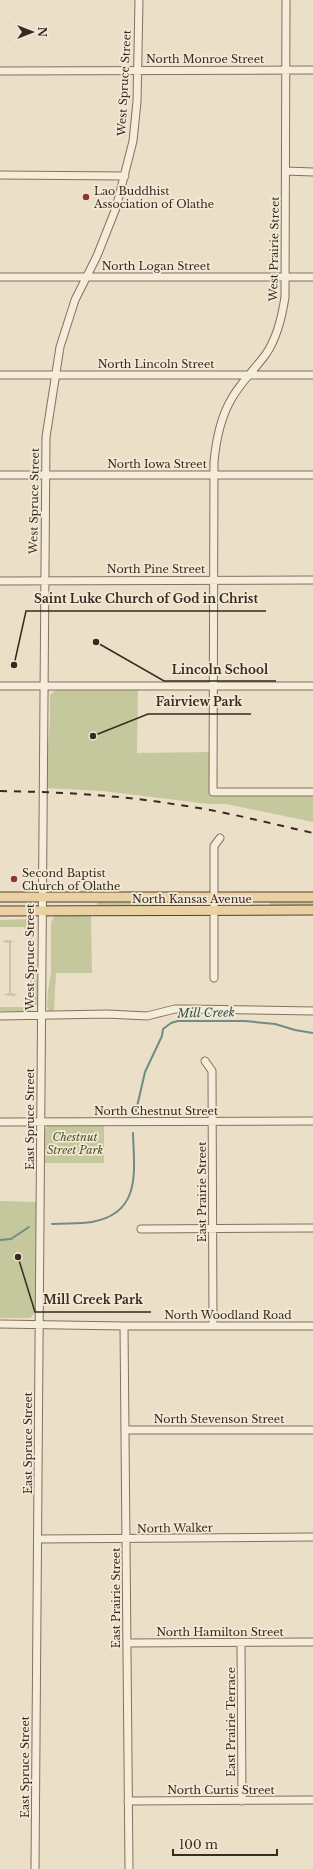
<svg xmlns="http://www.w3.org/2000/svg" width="313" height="1869" viewBox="0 0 313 1869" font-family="'Libre Baskerville',serif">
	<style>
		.green { fill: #c5c89c }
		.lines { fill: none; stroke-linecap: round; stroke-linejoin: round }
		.stream { stroke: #6f8d84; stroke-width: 2 }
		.minor-casing { stroke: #85715e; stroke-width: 9 }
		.major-casing { stroke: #534032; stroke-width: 11 }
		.minor { stroke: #f6ecda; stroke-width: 7 }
		.major { stroke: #ead1a3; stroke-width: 9 }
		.rail { stroke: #372a20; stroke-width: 2; stroke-dasharray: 7 7; stroke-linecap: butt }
		.poi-dot { fill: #8f3338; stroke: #f3e9d6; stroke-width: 1.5 }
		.labels { text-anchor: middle; stroke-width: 3.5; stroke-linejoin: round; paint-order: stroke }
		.street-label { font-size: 11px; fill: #372a20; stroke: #f3e9d6 }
		.poi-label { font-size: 11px; fill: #372a20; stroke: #f3e9d6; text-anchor: start }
		.park-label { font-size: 11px; font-style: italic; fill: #495129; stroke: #f3e9d6 }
		.water-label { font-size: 12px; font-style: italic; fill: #315551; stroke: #f3e9d6 }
		.leader { fill: none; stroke: #372a20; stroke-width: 1.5 }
		.callout-dot { fill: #372a20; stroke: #f3e9d6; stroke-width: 1.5 }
		.callout-label { font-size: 12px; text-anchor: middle; font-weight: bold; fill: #372a20; stroke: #f3e9d6; stroke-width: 3.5; stroke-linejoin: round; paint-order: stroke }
	</style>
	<rect width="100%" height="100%" fill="#ebdfc7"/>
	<path class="green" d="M57,689H138L137,753L209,752V795H313V822L226,804H209L103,791L45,788L50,720V695Z
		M163,900V904L154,905H97V902L103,901Z
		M313,900V905H270V902L276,901Z
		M57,915H91L92,973H56L54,1011H49L47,1007L48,990L51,972V924L53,918Z
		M30,919L32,923V1001L31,1005H24L27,998L24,997L30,996V933L25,932L24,927H0V920Z
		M5,940L16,941L11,942V993L17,994L14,996L3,995L9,993V943L3,942Z
		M34,965H36L38,1005H33Z
		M0,1007H31L30,1011H0Z
		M104,1125V1163H45V1130L48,1126Z
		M0,1201L36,1202L35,1313L30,1318H0Z"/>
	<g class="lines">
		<path class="stream" d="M136,1111L145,1072L162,1036L163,1029L171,1023L178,1021H245L275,1024L295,1030L313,1033
			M52,1224C65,1223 80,1224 92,1222C142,1213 134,1171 133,1133
			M0,1240L11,1239L29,1227"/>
		<g class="minor-casing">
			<path id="minor" d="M286,0L285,297C282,317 277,338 266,354C255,369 241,382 232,398C220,418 216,440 214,462L213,792H313
				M0,71L313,70
				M286,171L313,172
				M0,175L125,176
				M0,277H313
				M0,375H313
				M0,475H313
				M0,581L313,580
				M0,686H313
				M214,978V846L220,838
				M0,1016L107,1014L147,1016L175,1009H187L313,1011
				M205,1061L212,1071L213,1326
				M0,1122L313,1121
				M141,1229L313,1228
				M0,1324L124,1326H313
				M124,1326L129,1869
				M126,1430H313
				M38,1539L313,1537
				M127,1643L313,1642
				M241,1643L242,1801
				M128,1801L313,1800
				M35,1869L46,437L60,347L75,300L97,256L116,208L133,141L137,102L139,0"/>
		</g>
		<g class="major-casing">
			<path id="major" d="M0,897H313
				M0,911L313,910"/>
		</g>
		<use href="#minor" class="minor"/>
		<use href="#major" class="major"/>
		<path class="rail" d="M0,791C60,792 120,795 179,805C224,811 268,823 313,833"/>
	</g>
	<g class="poi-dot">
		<circle cx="86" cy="197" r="4"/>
		<circle cx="14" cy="879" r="4"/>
	</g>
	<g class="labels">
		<g class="street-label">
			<text x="205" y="63">North Monroe Street</text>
			<text transform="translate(124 83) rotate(-87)" y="4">West Spruce Street</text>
			<text transform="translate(274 249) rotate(-89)" y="4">West Prairie Street</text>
			<text x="156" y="270">North Logan Street</text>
			<text x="156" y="368">North Lincoln Street</text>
			<text x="157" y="468">North Iowa Street</text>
			<text transform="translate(34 501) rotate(-89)" y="4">West Spruce Street</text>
			<text x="156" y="573">North Pine Street</text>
			<text x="192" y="903">North Kansas Avenue</text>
			<text transform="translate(30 957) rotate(-90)" y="4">West Spruce Street</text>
			<text x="156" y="1115">North Chestnut Street</text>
			<text transform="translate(30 1119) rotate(-90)" y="4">East Spruce Street</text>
			<text transform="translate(202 1192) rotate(-90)" y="4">East Prairie Street</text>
			<text x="228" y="1319">North Woodland Road</text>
			<text x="219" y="1423">North Stevenson Street</text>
			<text transform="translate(28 1443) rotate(-90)" y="4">East Spruce Street</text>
			<text transform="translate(175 1528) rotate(-1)" y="4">North Walker</text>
			<text transform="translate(116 1598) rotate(-90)" y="4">East Prairie Street</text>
			<text x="220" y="1636">North Hamilton Street</text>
			<text transform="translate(231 1722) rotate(-90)" y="4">East Prairie Terrace</text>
			<text transform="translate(25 1767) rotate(-90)" y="4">East Spruce Street</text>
			<text x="221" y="1794">North Curtis Street</text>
		</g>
		<g class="poi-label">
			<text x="94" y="195">Lao Buddhist<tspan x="94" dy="13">Association of Olathe</tspan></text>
			<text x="22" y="877">Second Baptist<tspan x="22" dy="13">Church of Olathe</tspan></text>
		</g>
		<g class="park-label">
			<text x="75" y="1141">Chestnut<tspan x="75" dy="13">Street Park</tspan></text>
		</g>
		<g class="water-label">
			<text transform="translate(206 1013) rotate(-1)" y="4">Mill Creek</text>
		</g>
	</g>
	<path class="leader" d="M14 665L26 611H266M96 642L164 681H276M93 736L148 714H251M18 1257L35 1312H151"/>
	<g class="callout-dot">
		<circle cx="14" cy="665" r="4"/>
		<circle cx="96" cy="642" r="4"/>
		<circle cx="93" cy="736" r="4"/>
		<circle cx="18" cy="1257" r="4"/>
	</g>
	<g class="callout-label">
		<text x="146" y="603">Saint Luke Church of God in Christ</text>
		<text x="220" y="674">Lincoln School</text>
		<text x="199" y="706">Fairview Park</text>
		<text x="93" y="1304">Mill Creek Park</text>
	</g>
	<g transform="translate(32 32) rotate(90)" stroke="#f3e9d6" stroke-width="3" paint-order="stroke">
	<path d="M0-3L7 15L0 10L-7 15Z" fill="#372a20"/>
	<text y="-6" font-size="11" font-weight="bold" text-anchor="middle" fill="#372a20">N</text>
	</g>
	<path d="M173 1849v6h104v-6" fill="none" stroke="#372a20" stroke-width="2"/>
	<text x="179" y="1849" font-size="12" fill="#372a20" stroke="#f3e9d6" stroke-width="3" paint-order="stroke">100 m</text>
</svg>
